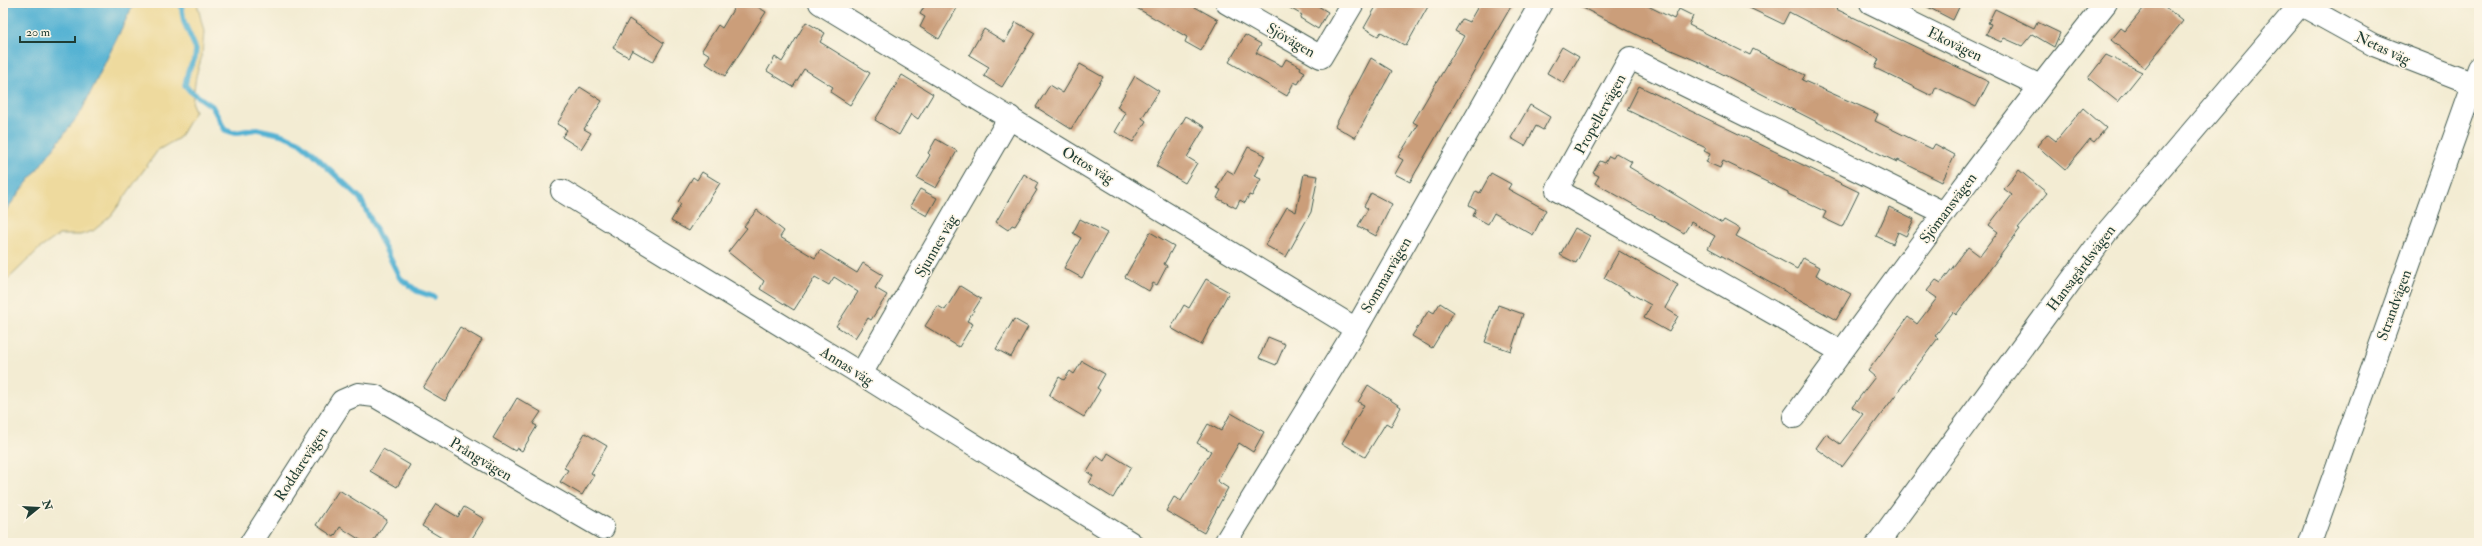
<svg xmlns="http://www.w3.org/2000/svg" width="2482" height="546" viewBox="0 0 2482 546" font-family="'IM FELL Double Pica',serif">
	<style>
		.sand { fill: #eeda9e; stroke: #868c69 }
		.water { fill: #54b2d3; stroke: #3a7884 }
		.lines { fill: none; stroke-linecap: round; stroke-linejoin: round }
		.stream { stroke: #54b2d3; stroke-width: 5.5 }
		.building { fill: #cb9e7a }
		.minor-casing { stroke: #3f574c; stroke-width: 24 }
		.minor { stroke: #fff; stroke-width: 22 }
		.labels { text-anchor: middle; stroke-width: 3; stroke-linejoin: round; paint-order: stroke }
		.street-label { font-size: 15px; fill: #1f3d34; stroke: #fcf5e5 }
	</style>
	<rect width="100%" height="100%" fill="#fcf5e5"/>
	<filter id="ink" filterUnits="userSpaceOnUse"><feTurbulence type="fractalNoise" baseFrequency=".025" numOctaves="2"/><feDisplacementMap in="SourceGraphic" scale="8" xChannelSelector="R" yChannelSelector="G"/><feConvolveMatrix kernelMatrix="1 2 1 2 8 2 1 2 1" color-interpolation-filters="sRGB"/></filter>
	<filter id="wash" filterUnits="userSpaceOnUse"><feTurbulence type="fractalNoise" baseFrequency=".012" numOctaves="4" result="noise"/><feDisplacementMap in="SourceGraphic" scale="16" xChannelSelector="R" yChannelSelector="G"/><feGaussianBlur stdDeviation="0.9" result="paint"/><feColorMatrix in="noise" values="0 0 0 0 0 0 0 0 0 0 0 0 0 0 0 0 0 1.4 0 .05"/><feComposite in="paint" operator="in"/></filter>
	<g filter="url(#wash)">
		<rect width="100%" height="100%" fill="#f3ecd3"/>
		<path class="sand" d="M134,3H197L204,32L202,56L196,76L192,104L195,111L179,138L158,150L111,216L93,231L80,235H59L39,249L3,284V214L81,112Z"/>
		<path class="water" d="M3,3H134L81,112L3,214Z"/>
		<g class="lines">
			<path class="stream" d="M181,3L184,22L196,49L195,58L188,71L185,85L190,91L212,106L225,130L234,133L257,129L280,134L298,141L310,151L360,198L400,278L417,291L434,297"/>
		</g>
		<g id="blocks">
			<path class="building" d="M737,3H752L766,12L725,76L705,63L710,55L702,50L718,25L722,28Z
				M926,3H960L939,39L920,27L925,17L920,14Z
				M1128,3H1188L1218,20L1201,51L1185,42L1187,37Z
				M1281,3H1313L1328,12L1318,29L1300,18L1302,15Z
				M1378,3H1430L1406,46L1381,32L1378,36L1364,28Z
				M1480,3H1513L1410,182L1395,174L1403,160L1398,157L1418,125L1413,122L1464,36L1455,31L1462,19L1469,22Z
				M1573,3H1642L1674,19L1679,9L1693,16L1689,25L1750,55L1753,49L1768,57L1805,75L1802,80L1878,114L1875,121L1932,149L1935,144L1955,155L1942,182L1898,160L1897,162L1880,154L1699,62L1641,37Z
				M1739,3H1827L1837,8L1836,9L1989,82L1976,107L1936,87L1932,96L1875,68L1879,59L1789,12L1783,24Z
				M1920,3H1961L1953,20Z
				M2148,3H2160L2183,21L2145,68L2111,40L2121,28L2125,31Z
				M1995,9L2034,28L2037,22L2060,33L2054,47L2032,34L2022,46L2004,38L2001,42L1986,35L1991,24L1988,23Z
				M629,19L664,43L653,62L632,50L628,57L613,48Z
				M806,22L825,33L820,42L870,73L850,105L830,92L833,87L804,69L793,87L767,71L775,57L782,62Z
				M1016,22L1035,33L1002,87L984,76L989,67L969,55L984,29L1005,42Z
				M1245,35L1261,44L1256,53L1282,66L1286,59L1301,67L1300,69L1305,72L1298,84L1294,82L1287,96L1229,62Z
				M1562,47L1579,57L1564,83L1547,73Z
				M2106,55L2142,72L2118,102L2088,78Z
				M1371,58L1392,71L1355,138L1335,126Z
				M1080,64L1103,77L1071,129L1036,107L1050,85L1063,93Z
				M902,75L933,94L918,119L911,114L899,135L875,120Z
				M1135,76L1159,91L1142,118L1146,121L1133,142L1115,132L1126,113L1117,107Z
				M1639,86L1859,192L1842,227L1823,218L1826,212L1788,194V192L1723,161L1720,168L1706,162L1710,154L1704,151L1706,148L1627,110Z
				M580,87L602,101L584,129L591,133L581,149L562,137L567,130L557,124Z
				M1530,105L1550,117L1543,130L1536,126L1525,146L1511,138Z
				M2083,108L2106,128L2094,142L2090,139L2065,170L2037,146L2047,134L2056,141Z
				M1186,116L1205,127L1187,157L1197,163L1185,183L1156,166Z
				M936,139L957,151L936,188L917,178L930,155L928,153Z
				M1248,147L1265,155L1254,176L1261,179L1252,196L1249,195L1245,203L1240,200L1236,208L1217,198L1221,190L1217,188L1227,170L1234,174Z
				M1616,153L1632,162L1629,167L1722,223L1724,220L1740,229L1736,236L1797,269L1803,258L1820,267L1816,275L1851,294L1836,320L1708,248L1715,236L1691,222L1684,233L1595,183L1599,176L1593,173L1600,161L1605,163L1609,156L1613,158Z
				M2019,170L2047,193L2018,228L2020,229L1956,315L1953,312L1935,336L1938,338L1842,467L1816,448L1826,434L1840,444L1863,414L1852,407L1875,377L1868,371L1908,317L1917,324L1937,298L1927,291L1936,280L1941,283L1968,247L1980,256L1998,232L1989,225L2012,195L2004,189Z
				M702,172L720,183L689,231L671,221L681,204L678,202L693,177L697,180Z
				M1491,173L1511,184L1508,189L1546,210L1533,235L1494,213L1488,224L1473,216L1476,209L1469,205L1476,191L1480,193Z
				M1024,174L1038,183L1035,189L1037,190L1015,226L1012,225L1008,230L996,222Z
				M1304,174L1318,176L1311,212L1286,257L1265,245L1287,207L1296,212Z
				M920,189L937,198L927,216L910,206Z
				M1371,193L1392,204L1376,236L1358,226L1368,209L1364,206Z
				M1889,207L1914,219L1906,236L1898,232L1893,244L1876,236Z
				M757,210L784,231L780,237L815,258L820,250L857,273L863,263L883,275L875,288L887,295L871,320L868,318L855,338L836,326L858,292L834,277L829,285L815,277L794,310L760,289L764,281L728,252L747,228L744,226Z
				M1080,219L1107,233L1082,278L1064,268L1081,238L1073,233Z
				M1575,228L1590,236L1576,263L1560,255Z
				M1150,232L1174,246L1164,264L1167,266L1157,285L1153,283L1149,291L1125,277Z
				M1619,251L1678,285L1665,308L1678,316L1669,332L1644,318L1651,305L1604,278Z
				M1206,279L1229,292L1201,345L1171,328L1184,305L1189,308Z
				M960,286L981,299L967,321L973,324L959,347L925,326L938,306L945,310Z
				M1440,303L1454,312L1432,348L1412,336L1429,310L1434,313Z
				M1498,305L1523,314L1511,351L1485,342Z
				M1014,319L1028,327L1011,357L996,349Z
				M460,327L482,340L445,401L423,388Z
				M1268,337L1285,344L1276,365L1259,358Z
				M1082,361L1105,374L1097,388L1100,390L1084,417L1049,396L1059,377L1064,380L1070,371L1074,374Z
				M1368,385L1401,407L1391,426L1386,423L1365,457L1342,443L1364,405L1358,402Z
				M517,398L541,412L533,424L537,426L522,451L517,448L515,451L493,438Z
				M1231,413L1264,432L1253,452L1239,443L1217,481L1228,488L1204,533L1166,511L1174,497L1181,501L1211,451L1197,443L1208,424L1221,431Z
				M585,433L607,446L591,473L594,475L582,495L560,482L568,470L564,468Z
				M383,449L410,465L397,487L370,471Z
				M1108,453L1131,467L1113,498L1089,483L1093,476L1087,472L1097,456L1104,461Z
				M339,490L387,520L372,543H365L340,527L334,537L316,525Z
				M436,504L458,517L464,507L484,519L469,543H450L422,526Z"/>
		</g>
	</g>
	<g filter="url(#ink)">
		<use href="#blocks" fill-opacity="0" stroke="#3f574c" stroke-width="1"/>
		<g class="lines">
			<g class="minor-casing">
				<path id="minor" d="M820,3L1356,329
					M1227,3L1321,57L1353,3
					M1871,3L2040,86
					M2298,3L2374,45L2479,86
					M562,191L861,374L1131,543
					M1840,351L1557,190L1630,58L1944,213
					M861,374L1010,117
					M1794,417C1896,277 1998,138 2106,3
					M251,543L342,401L358,394L375,396L603,528
					M1225,543L1356,329L1541,3
					M1878,543L2107,232L2300,5
					M2310,543L2479,68"/>
			</g>
			<use href="#minor" class="minor"/>
		</g>
	</g>
	<g class="labels">
		<g class="street-label">
			<text transform="translate(1291 40) rotate(30)" y="5">Sjövägen</text>
			<text transform="translate(1955 44) rotate(26)" y="5">Ekovägen</text>
			<text transform="translate(2383 48) rotate(25)" y="5">Netas väg</text>
			<text transform="translate(1600 114) rotate(-61)" y="5">Propellervägen</text>
			<text transform="translate(1088 165) rotate(31)" y="5">Ottos väg</text>
			<text transform="translate(1948 208) rotate(-53)" y="5">Sjömansvägen</text>
			<text transform="translate(936 246) rotate(-60)" y="5">Sjunnes väg</text>
			<text transform="translate(2081 268) rotate(-53)" y="5">Hansagårdsvägen</text>
			<text transform="translate(1386 275) rotate(-60)" y="5">Sommarvägen</text>
			<text transform="translate(2394 305) rotate(-70)" y="5">Strandvägen</text>
			<text transform="translate(847 366) rotate(32)" y="5">Annas väg</text>
			<text transform="translate(481 459) rotate(31)" y="5">Prångvägen</text>
			<text transform="translate(301 464) rotate(-57)" y="5">Roddarevägen</text>
		</g>
	</g>
	<rect width="2482" height="546" fill="none" stroke="#fcf5e5" stroke-width="16"/>
	<g transform="translate(38 508) rotate(72)" stroke="#fcf5e5" stroke-width="3" paint-order="stroke">
	<path d="M0-3L7 15L0 10L-7 15Z" fill="#1f3d34"/>
	<text y="-6" font-size="11" font-weight="bold" text-anchor="middle" fill="#1f3d34">N</text>
	</g>
	<path d="M20 36v6h55v-6" fill="none" stroke="#1f3d34" stroke-width="2"/>
	<text x="26" y="36" font-size="12" fill="#1f3d34" stroke="#fcf5e5" stroke-width="3" paint-order="stroke">20 m</text>
</svg>
